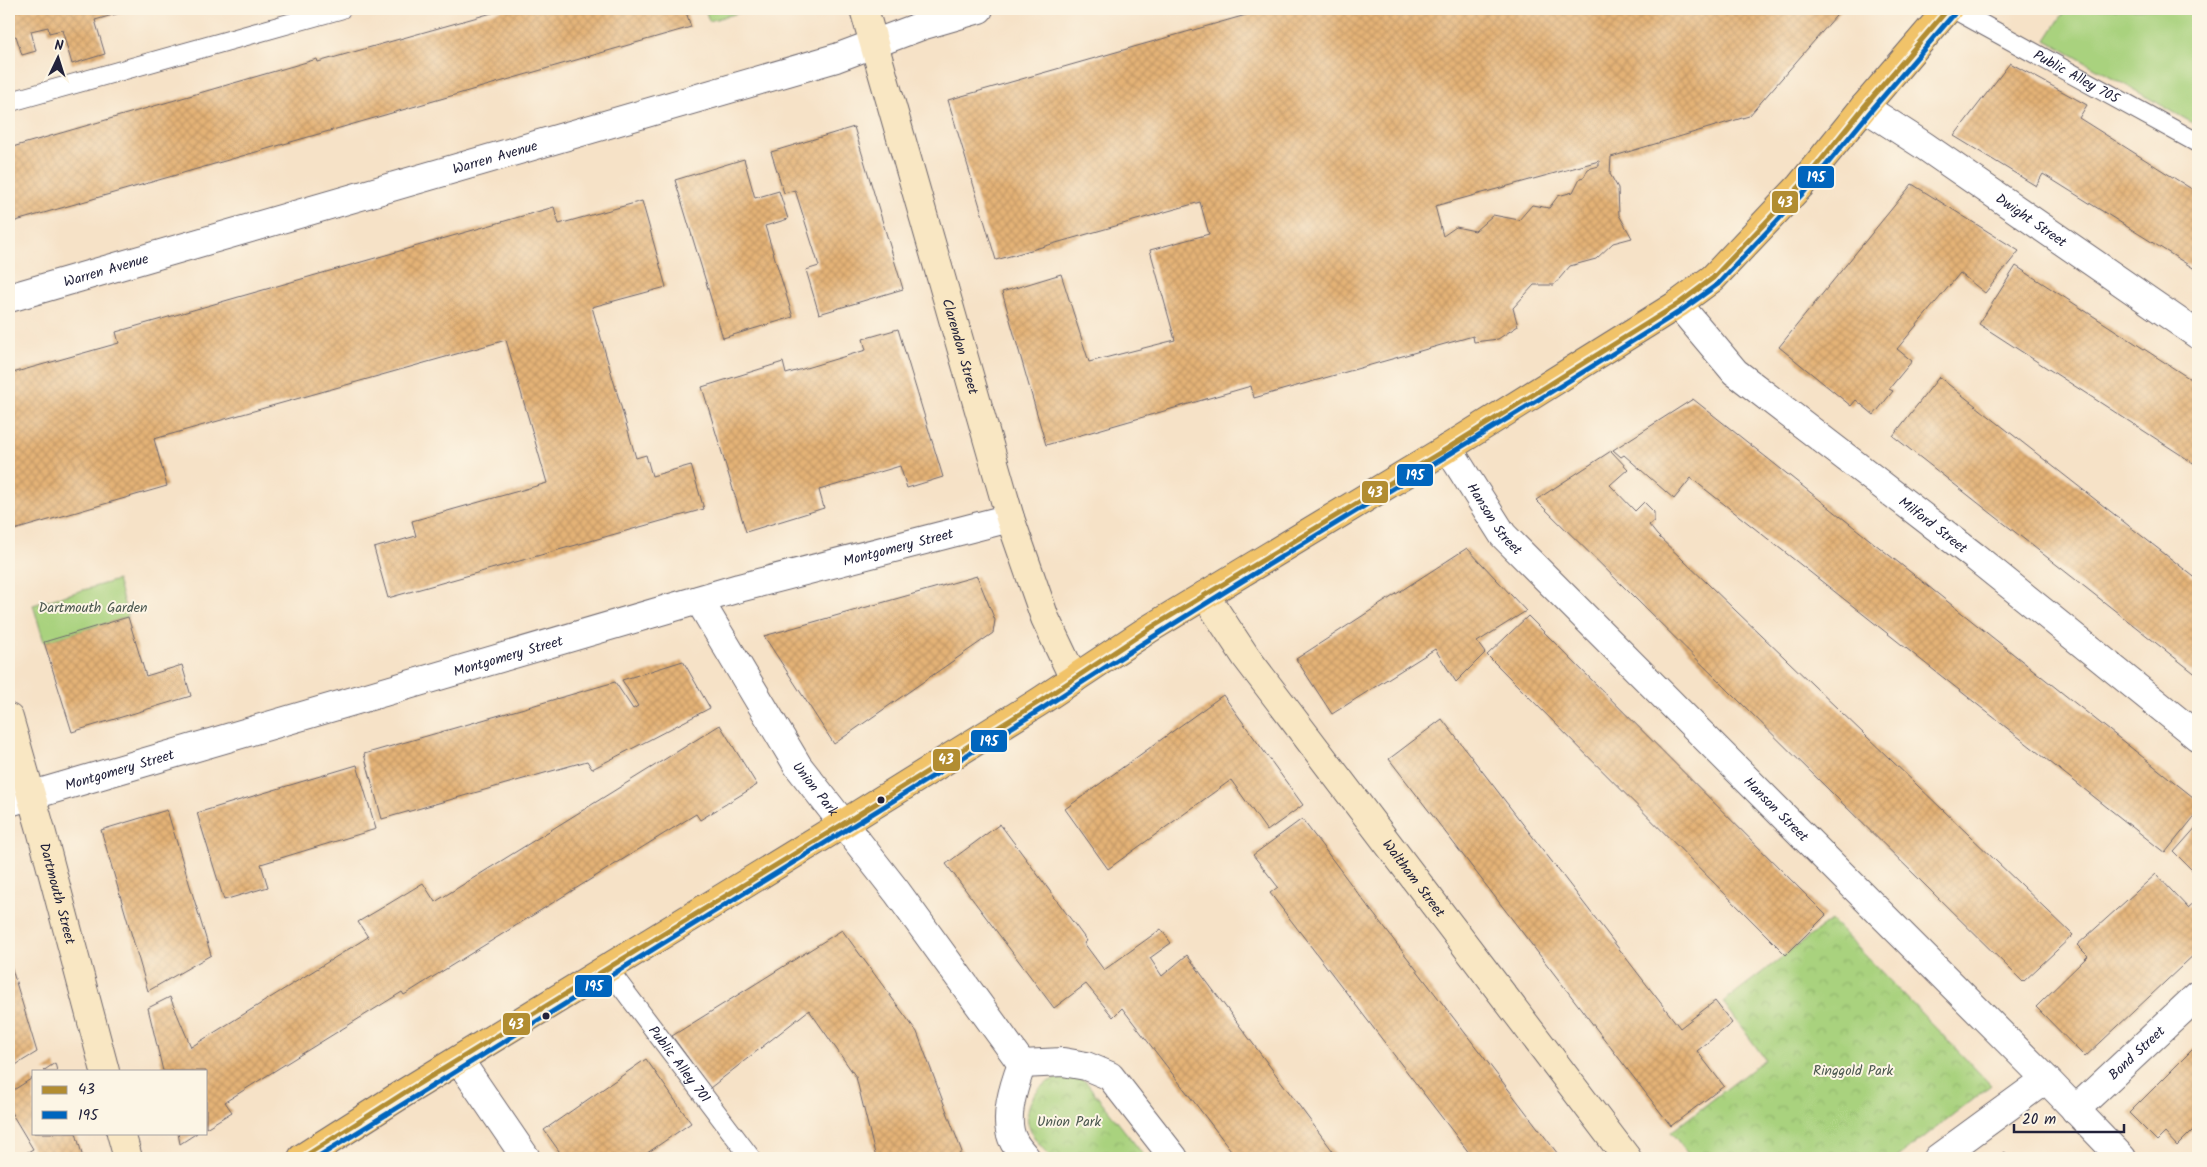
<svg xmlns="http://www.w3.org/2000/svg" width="2207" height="1167" viewBox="0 0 2207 1167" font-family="Kalam,sans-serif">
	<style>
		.park { fill: url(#park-crowns); stroke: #667a5c }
		.garden { fill: #a9d27e; stroke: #667a5c }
		.building { fill: url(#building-cross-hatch); fill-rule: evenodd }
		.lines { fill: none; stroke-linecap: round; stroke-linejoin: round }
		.service-casing { stroke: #6c656c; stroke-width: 21 }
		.minor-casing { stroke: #6c656c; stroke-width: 30 }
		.secondary-casing { stroke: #6c656c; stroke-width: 30 }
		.primary-casing { stroke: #6c656c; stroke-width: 30 }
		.service { stroke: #fff; stroke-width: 19 }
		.minor { stroke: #fff; stroke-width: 28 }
		.secondary { stroke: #f9e7c3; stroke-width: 28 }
		.primary { stroke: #f1c369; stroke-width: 28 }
		.bus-1-casing { stroke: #fcf5e5; stroke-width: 9 }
		.bus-2-casing { stroke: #fcf5e5; stroke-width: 9 }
		.bus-1 { stroke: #b28d31; stroke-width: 5 }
		.bus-2 { stroke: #0065bd; stroke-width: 5 }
		.bus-dot { fill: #22223b; stroke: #fcf5e5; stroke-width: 2 }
		.labels { text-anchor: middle; stroke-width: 4; stroke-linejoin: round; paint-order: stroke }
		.street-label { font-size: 14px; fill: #22223b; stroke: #fcf5e5 }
		.park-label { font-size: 14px; fill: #4a574f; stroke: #fcf5e5 }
		.line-badge { stroke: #fcf5e5; stroke-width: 2 }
		.badge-label { font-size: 14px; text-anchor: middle; font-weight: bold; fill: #fff }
	</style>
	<defs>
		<pattern id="park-crowns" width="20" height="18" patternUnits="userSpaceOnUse" patternTransform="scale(1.25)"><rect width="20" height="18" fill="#a9d27e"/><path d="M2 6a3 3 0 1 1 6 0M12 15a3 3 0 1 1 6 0" fill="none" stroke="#91b46e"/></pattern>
		<pattern id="building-cross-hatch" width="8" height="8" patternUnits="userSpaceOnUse" patternTransform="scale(1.25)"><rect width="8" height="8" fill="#e4b276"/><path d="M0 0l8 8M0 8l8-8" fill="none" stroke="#c39967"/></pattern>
	</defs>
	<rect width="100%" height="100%" fill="#fcf5e5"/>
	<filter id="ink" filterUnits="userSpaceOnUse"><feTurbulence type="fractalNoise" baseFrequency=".02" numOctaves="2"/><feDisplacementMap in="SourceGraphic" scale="10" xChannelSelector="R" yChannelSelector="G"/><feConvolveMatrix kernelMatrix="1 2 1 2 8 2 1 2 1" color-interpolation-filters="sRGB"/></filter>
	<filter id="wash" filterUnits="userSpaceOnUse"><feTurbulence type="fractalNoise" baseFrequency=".0096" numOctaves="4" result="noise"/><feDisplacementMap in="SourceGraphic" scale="20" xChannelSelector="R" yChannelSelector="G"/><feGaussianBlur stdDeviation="1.12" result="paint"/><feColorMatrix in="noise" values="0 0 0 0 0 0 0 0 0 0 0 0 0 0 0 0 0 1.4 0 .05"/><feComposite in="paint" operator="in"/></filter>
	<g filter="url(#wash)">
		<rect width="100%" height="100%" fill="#f6e2c7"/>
		<path class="park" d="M1831,920L1991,1085L1897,1158H1691L1671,1132L1765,1059L1723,1002Z
			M1076,1077L1086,1082L1146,1158H1051C1044,1149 1034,1140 1030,1129C1022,1111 1034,1087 1052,1080C1059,1077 1068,1078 1076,1077Z"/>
		<path class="garden" d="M705,9H753L709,21Z
			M2066,9H2198V126L2046,40Z
			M117,580L128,617L44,642L33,605Z"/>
		<g id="blocks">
			<path class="building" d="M9,9H134L95,20L105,54L72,64L62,30L49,33L48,27L31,31L36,51L22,55L16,36L9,38Z
				M506,9H685L691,27L9,223V148L317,59L318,62Z
				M1267,9H1842L1749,116L1611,157L1610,174L1618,188L1619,215L1632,238L1613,243L1596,259L1570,266L1554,285H1534L1513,308L1518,326L1498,339L1474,342L1473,336L1254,398L1251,386L1046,445L1002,292L1061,274L1089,362L1175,340L1150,250L1209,234L1200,202L996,260L948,100ZM1599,161V166L1588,169L1584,177L1580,178L1573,192L1558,196L1549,208L1532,205L1519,220L1493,215L1475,231L1456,227L1443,236L1435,206Z
				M2010,63L2087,105L2079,118L2198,193V271L2043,174L2036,186L1954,136Z
				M854,127L903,289L819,314L806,270L819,266L795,190L784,193L771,152Z
				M744,159L755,198L779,191L788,219L765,226L793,317L723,338L675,180Z
				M1912,184L2019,251L1985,293L1960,273L1897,349L1912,361L1889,389L1893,391L1874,415L1856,400L1851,406L1779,347Z
				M642,201L666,287L592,307L636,458L646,455L652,476L691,465L704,509L388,598L374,548L416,536L412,521L547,483L506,340L154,439L167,486L14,530L9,511V374L119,343L116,332L554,207L559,224Z
				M2016,266L2198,384V466L1979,324Z
				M898,329L943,477L907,488L900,466L819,490L824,508L746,532L702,387L783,362L786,374L866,350L863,339Z
				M1939,377L2198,580V676L1893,436Z
				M1693,399L2198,801V812L2165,853L1691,478L1674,499L1624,455L1621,457L1613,450Z
				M1611,451L1628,469L1610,485L1635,511L1644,502L1654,512V521L1649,525L1657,535L2073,935L2023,982L1536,500Z
				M1467,548L1526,611L1477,642L1485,653L1456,682L1435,649L1332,714L1296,659Z
				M977,576L995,620L993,633L834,744L764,636Z
				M1528,616L1826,915L1786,955L1487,655Z
				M128,617L146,676L182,665L191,696L72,732L44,642Z
				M683,661L710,708L649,740L592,769L587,761L382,819L364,754L615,682L633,709L638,706L622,680Z
				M1223,695L1303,805L1267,831L1231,780L1108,869L1065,809Z
				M1442,719L1680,1028L1715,1001L1732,1023L1697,1051L1724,1086L1671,1126L1389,759Z
				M720,725L757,785L700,820L696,814L404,995L402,992L287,1063L225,1102L232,1112L206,1128V1071H163L148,1008L170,997L191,1047L368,937L358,922L390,903L423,883L435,902Z
				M357,765L376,829L261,864L268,887L224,900L197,813Z
				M167,810L211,955L148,991L101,830Z
				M1302,819L1350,883L1561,1158H1473L1270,893L1278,887L1253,855Z
				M1000,824L1087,941L1084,943L1104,970L1161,929L1171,943L1150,958L1162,976L1187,955L1338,1158H1237L1122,1008L1113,1017L1086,984L1054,1008L946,864Z
				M2198,825V876L2174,852Z
				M2156,874L2188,908L2198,899V951L2085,1057L2036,1007L2088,956L2077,945Z
				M842,930L917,1032L962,1152L953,1158H876L856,1077L809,1010L710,1088L672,1036Z
				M9,959L37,1052L9,1069Z
				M2198,1044V1125L2177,1146L2165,1133L2157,1141L2129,1113Z
				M646,1059L691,1123L640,1158H564L544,1130Z
				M55,1063L57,1071H43Z
				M34,1077V1133H76L83,1158H17L33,1149L9,1109V1093Z
				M178,1133H197L180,1144Z
				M2005,1152L2010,1158H1996Z"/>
		</g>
	</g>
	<g filter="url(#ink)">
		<use href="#blocks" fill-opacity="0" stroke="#6c656c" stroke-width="1"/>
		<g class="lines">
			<g class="service-casing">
				<g id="service">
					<path id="s1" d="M1954,9L2198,143"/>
					<path d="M9,102L341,9"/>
					<path id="s2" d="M608,969L751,1158"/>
				</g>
			</g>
			<g class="minor-casing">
				<g id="minor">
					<path id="s3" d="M1864,107L1923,145L2198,335"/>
					<path id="s4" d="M9,298L836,58L924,25L979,9"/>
					<path id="s5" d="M1678,304L1735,372L1974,556L2198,737"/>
					<path id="s6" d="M1448,448L1503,535L2046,1079L2122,1158"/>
					<path id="s7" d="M699,600L798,766L897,892L1022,1064"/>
					<path id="s8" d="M9,802L739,588L1010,518"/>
					<path d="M459,1060L526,1158"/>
					<path d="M1022,1064L1063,1062L1086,1066L1110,1076L1174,1158"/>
					<path d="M1022,1064C1014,1085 1002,1121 1014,1142C1017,1148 1022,1153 1026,1158"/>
					<path id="s9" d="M2075,1110L2198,995"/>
					<path d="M1938,1158L2046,1079"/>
				</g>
			</g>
			<g class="secondary-casing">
				<g id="secondary">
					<path id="s10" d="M864,9L1010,518L1045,618L1074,679"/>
					<path id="s11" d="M1205,595L1246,657L1627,1158"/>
					<path id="s12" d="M9,718L41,830L105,1071"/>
					<path d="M121,1133L128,1158"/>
				</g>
			</g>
			<g class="primary-casing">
				<path id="primary" d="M302,1158L404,1093L843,824L1039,702L1149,629L1448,448L1678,304L1713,278L1800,186L1864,107L1948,9"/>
			</g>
			<use href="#service" class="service"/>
			<use href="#minor" class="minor"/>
			<use href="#secondary" class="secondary"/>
			<use href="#primary" class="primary"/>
			<g class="bus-1-casing">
				<path id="bus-1" d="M302,1158L404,1093L843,824L1039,702L1149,629L1448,448L1678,304L1713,278L1800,186L1864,107L1948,9"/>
			</g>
			<g class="bus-2-casing">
				<path id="bus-2" d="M316,1158L1043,708C1252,570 1470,445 1682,310L1718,284L1805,191L1870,112L1954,14"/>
			</g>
			<use href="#bus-1" class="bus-1"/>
			<use href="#bus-2" class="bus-2"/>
		</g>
	</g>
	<g class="bus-dot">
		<circle cx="881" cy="800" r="4.5"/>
		<circle cx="546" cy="1016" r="4.5"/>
	</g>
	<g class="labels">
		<g class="street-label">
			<text dy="5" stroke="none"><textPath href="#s1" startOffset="140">Public Alley 705</textPath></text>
			<text dy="5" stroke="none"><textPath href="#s4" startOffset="506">Warren Avenue</textPath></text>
			<text dy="5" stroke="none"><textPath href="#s3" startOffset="202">Dwight Street</textPath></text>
			<text dy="5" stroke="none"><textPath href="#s4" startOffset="101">Warren Avenue</textPath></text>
			<text dy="5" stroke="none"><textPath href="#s10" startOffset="351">Clarendon Street</textPath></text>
			<text dy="5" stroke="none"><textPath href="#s6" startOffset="85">Hanson Street</textPath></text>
			<text dy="5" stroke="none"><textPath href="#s5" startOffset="339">Milford Street</textPath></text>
			<text dy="5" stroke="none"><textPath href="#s8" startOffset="925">Montgomery Street</textPath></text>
			<text dy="5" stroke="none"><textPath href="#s8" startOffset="520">Montgomery Street</textPath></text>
			<text dy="5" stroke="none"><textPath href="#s8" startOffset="115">Montgomery Street</textPath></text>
			<text dy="5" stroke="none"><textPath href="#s7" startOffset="222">Union Park</textPath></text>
			<text dy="5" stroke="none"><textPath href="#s6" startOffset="490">Hanson Street</textPath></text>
			<text dy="5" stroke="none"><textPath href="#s11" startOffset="352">Waltham Street</textPath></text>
			<text dy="5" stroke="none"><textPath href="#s12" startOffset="182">Dartmouth Street</textPath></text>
			<text dy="5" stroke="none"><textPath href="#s9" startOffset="84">Bond Street</textPath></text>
			<text dy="5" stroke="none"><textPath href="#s2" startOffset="119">Public Alley 701</textPath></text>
		</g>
		<g class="park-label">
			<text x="93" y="612">Dartmouth Garden</text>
			<text x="1853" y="1075">Ringgold Park</text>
			<text x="1069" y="1126">Union Park</text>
		</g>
	</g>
	<g class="line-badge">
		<rect x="1797" y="165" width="38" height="24" rx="5" fill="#0065bd"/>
		<rect x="1771" y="190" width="28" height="24" rx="5" fill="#b28d31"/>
		<rect x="1396" y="463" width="38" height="24" rx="5" fill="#0065bd"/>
		<rect x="1361" y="480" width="28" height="24" rx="5" fill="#b28d31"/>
		<rect x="970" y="729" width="38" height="24" rx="5" fill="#0065bd"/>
		<rect x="932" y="748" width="29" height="24" rx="5" fill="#b28d31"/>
		<rect x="574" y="974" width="39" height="24" rx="5" fill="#0065bd"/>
		<rect x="502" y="1012" width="29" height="24" rx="5" fill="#b28d31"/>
	</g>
	<g class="badge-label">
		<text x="1816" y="182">195</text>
		<text x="1785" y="207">43</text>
		<text x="1415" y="480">195</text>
		<text x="1375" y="497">43</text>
		<text x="989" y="746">195</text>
		<text x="946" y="764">43</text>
		<text x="594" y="991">195</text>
		<text x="516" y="1029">43</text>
	</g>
	<rect width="2207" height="1167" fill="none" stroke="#fcf5e5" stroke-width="30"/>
	<rect x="32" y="1070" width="175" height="65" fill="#fcf5e5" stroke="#a5a1a1"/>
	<rect x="42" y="1086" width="25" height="8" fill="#b28d31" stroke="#a5a1a1"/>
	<text x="78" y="1094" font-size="15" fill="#22223b">43</text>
	<rect x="42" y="1111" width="25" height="8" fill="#0065bd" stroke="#a5a1a1"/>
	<text x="78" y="1120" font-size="15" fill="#22223b">195</text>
	<g transform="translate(58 58) rotate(4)" stroke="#fcf5e5" stroke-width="4" paint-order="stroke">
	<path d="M0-4L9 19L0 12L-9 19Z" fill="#22223b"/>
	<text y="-8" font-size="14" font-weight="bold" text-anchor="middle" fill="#22223b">N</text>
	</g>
	<path d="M2014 1124v8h110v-8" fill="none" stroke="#22223b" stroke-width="2.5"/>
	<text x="2022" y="1124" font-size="15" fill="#22223b" stroke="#fcf5e5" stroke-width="4" paint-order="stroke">20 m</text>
</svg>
